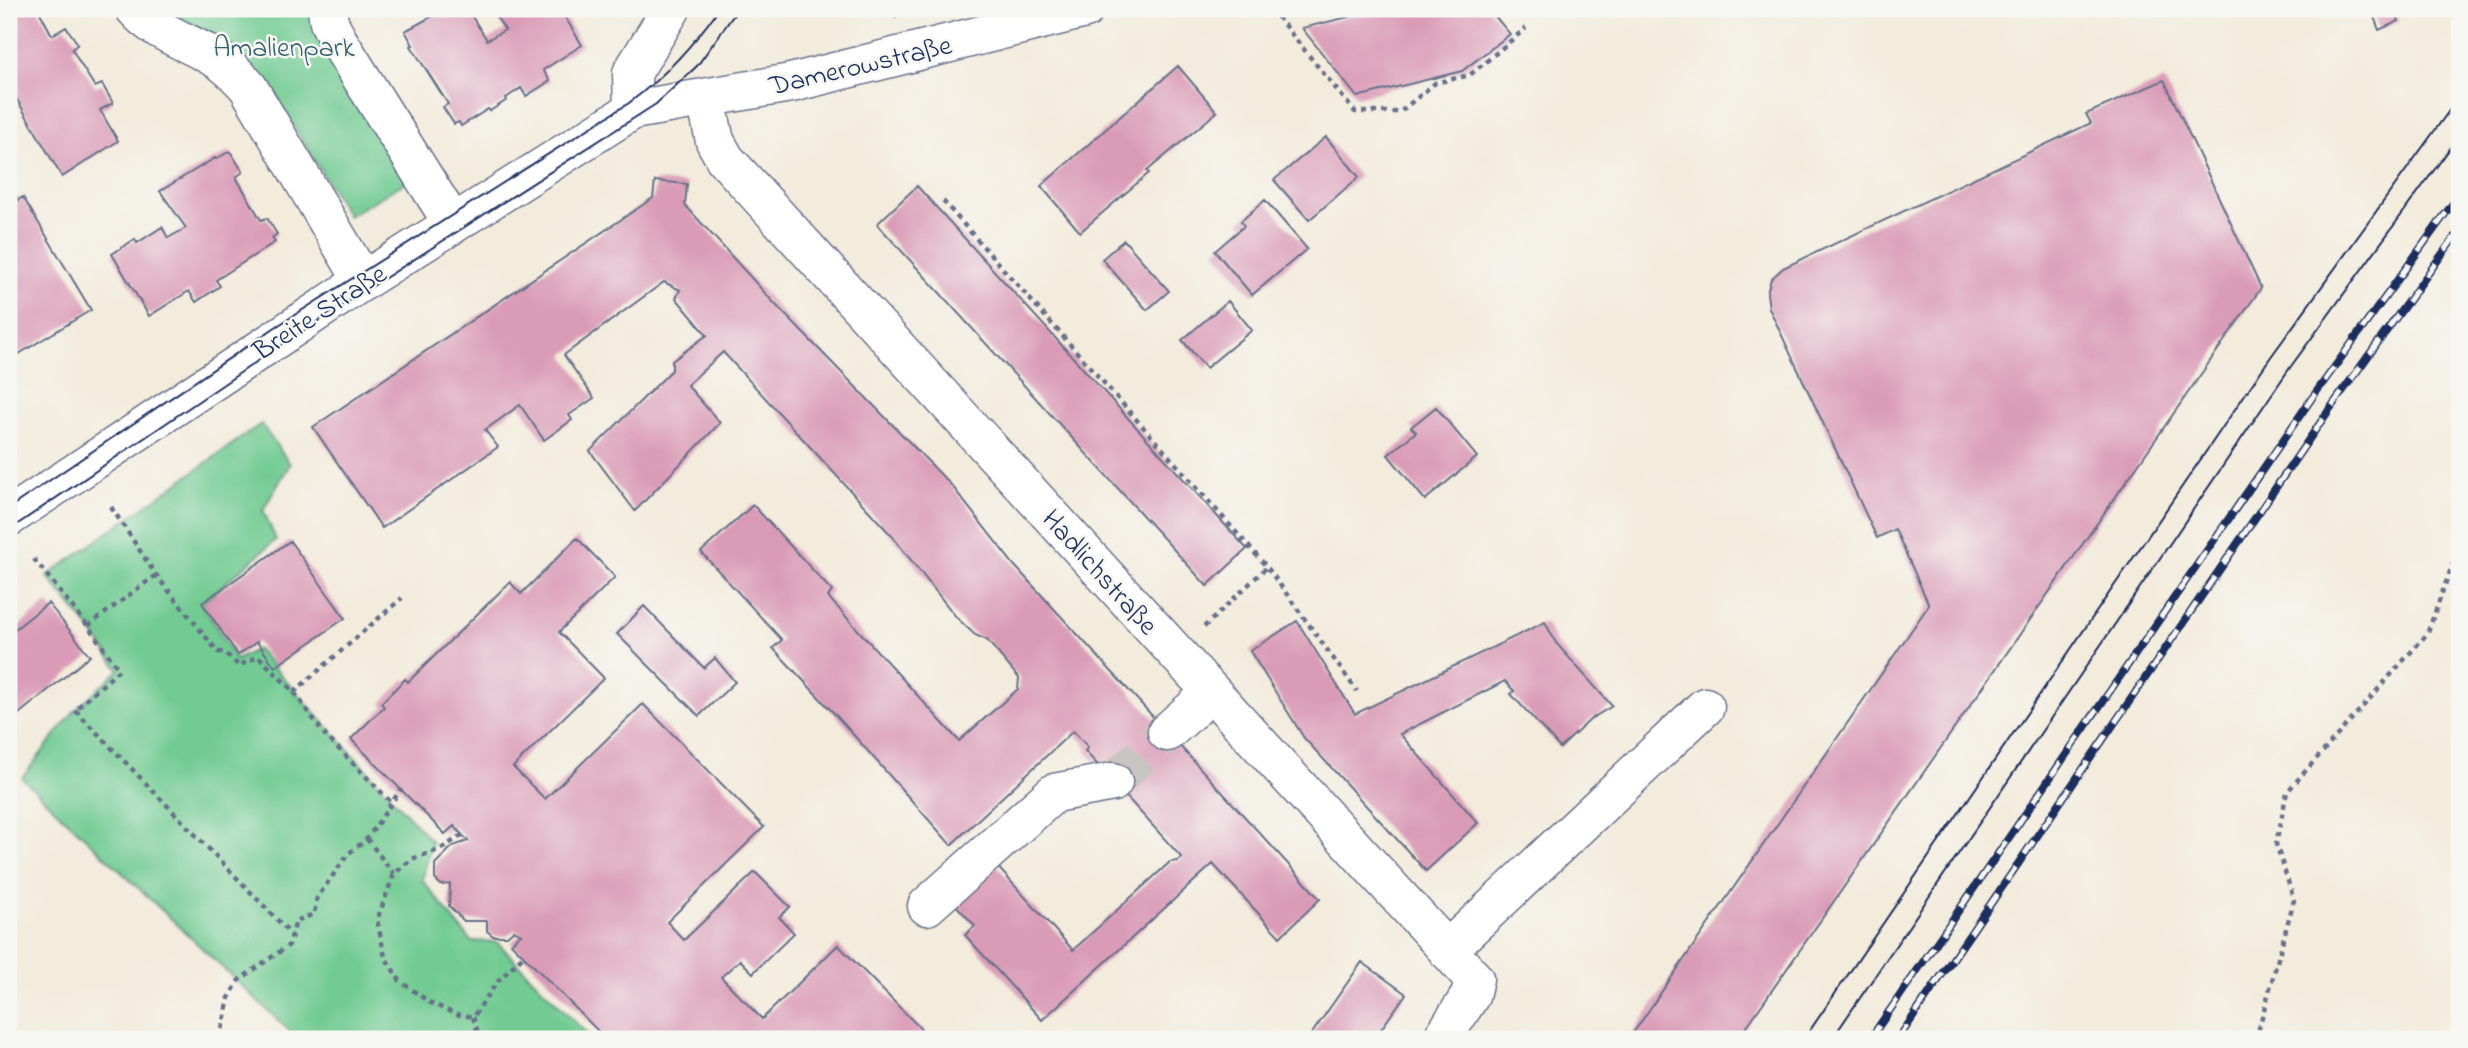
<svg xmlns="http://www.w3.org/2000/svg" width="2468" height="1048" viewBox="0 0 2468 1048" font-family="'Indie Flower',sans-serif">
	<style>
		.green { fill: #71cb92; stroke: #467d78; stroke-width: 2 }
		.building { fill: #da9bb7 }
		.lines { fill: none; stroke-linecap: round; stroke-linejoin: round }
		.minor-tunnel { stroke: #c8c5c2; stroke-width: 38; stroke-dasharray: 38 19; stroke-linecap: butt }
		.minor-casing { stroke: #67718a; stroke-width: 41 }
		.major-casing { stroke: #67718a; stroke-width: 41 }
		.path { stroke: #67718a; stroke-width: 4.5; stroke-dasharray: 5 5; stroke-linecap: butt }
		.minor { stroke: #fff; stroke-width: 38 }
		.major { stroke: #fff; stroke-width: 38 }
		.tram { stroke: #1b2f5e; stroke-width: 2 }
		.rail-casing { stroke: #1b2f5e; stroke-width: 8 }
		.rail { stroke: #f6f6f2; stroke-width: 5; stroke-dasharray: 16; stroke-linecap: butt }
		.labels { text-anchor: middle; stroke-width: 5; stroke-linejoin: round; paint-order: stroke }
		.park-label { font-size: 28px; fill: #355e6e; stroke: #f6f6f2 }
		.street-label { font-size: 28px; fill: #1b2f5e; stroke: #f6f6f2 }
	</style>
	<rect width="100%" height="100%" fill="#f6f6f2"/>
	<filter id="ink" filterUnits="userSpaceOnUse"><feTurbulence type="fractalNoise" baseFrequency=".0143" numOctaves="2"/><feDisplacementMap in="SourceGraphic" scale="14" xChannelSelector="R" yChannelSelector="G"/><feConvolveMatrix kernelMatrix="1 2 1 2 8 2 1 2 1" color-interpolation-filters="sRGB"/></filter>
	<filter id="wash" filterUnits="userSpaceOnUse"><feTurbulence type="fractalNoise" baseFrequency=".00686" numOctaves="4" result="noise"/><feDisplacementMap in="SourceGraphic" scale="28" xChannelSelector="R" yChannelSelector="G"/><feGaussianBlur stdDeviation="1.57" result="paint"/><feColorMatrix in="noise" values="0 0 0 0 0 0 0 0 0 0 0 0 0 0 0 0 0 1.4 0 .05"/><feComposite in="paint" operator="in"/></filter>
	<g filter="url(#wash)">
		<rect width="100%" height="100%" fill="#f3ebdb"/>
		<path class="green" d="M162,9H312L408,181L348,216L267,82L215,37Z
			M261,424L290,464L263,510L276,540L202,603L236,660L257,649L432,842L422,880L471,941L497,942L592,1039H298L22,778L75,710L119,670L88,626L47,576Z"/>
		<g id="blocks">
			<path class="building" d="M25,9H38L52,35L66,27L78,44L72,49L78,60L95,87L102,84L113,103L100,110L118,141L62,177L9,86V18Z
				M446,9H467L487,40L505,30L497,18L512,9H560L582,45L543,70L550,81L526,96L521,88L506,98L507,100L490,111L488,109L461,126L459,122L454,124L443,107L448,104L411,46L413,45L405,31Z
				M1382,9H1489L1510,34L1462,71L1357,97L1302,28Z
				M2371,9H2415L2397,16L2399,21L2379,30Z
				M1178,66L1217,112L1147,171L1149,173L1080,232L1041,186Z
				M2164,80L2261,288L1738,1039H1629L1929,605L1895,529L1877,538L1769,308L1767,293L1771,279L1783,268L2091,123L2086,114Z
				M1326,137L1359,177L1309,220L1274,180Z
				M230,151L243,172L236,177L261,220L267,218L277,234L272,238L275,242L216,280L220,286L196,302L189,291L149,316L112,254L135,239L137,243L162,227L168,238L186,228L160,191L215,158L216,159Z
				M655,181L687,184L685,205L775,304L952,486L1014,565L1320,899L1280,937L1213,864L1042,1020L965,935L975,926L954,903L996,865L1073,950L1170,862L1178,861L1182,858L1085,751L1088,747L1073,731L951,845L843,723L773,648L782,640L701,552L753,505L832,591L828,597L959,741L1018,689L1019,678L987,640L975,635L957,618L891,535L723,352L687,385L720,423L635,511L590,451L672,370V361L707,335L676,298L680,290L664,282L564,355L594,398L569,415L572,420L544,440L520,405L485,430L498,447L382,528L313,427L653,198Z
				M9,184L18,200L23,197L91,310L9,360Z
				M917,186L1247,549L1207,586L877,224Z
				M1265,200L1307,249L1252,295L1215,251L1244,226L1241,221Z
				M1124,240L1169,291L1147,310L1102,259Z
				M1228,301L1252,330L1206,368L1182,340Z
				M1436,407L1477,457L1425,500L1388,455L1416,432L1411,427Z
				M577,538L615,577L559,632L604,678L513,767L545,799L643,704L764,827L667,922L684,940L755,872L790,907L779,917L794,933L753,973L740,960L721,977L762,1019L838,945L927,1035L923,1039H606L511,943L521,934L514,930L507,936H493L487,931V921H464L449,906L450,884L441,885L435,879V864L453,846L468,841L454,826L445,834L351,739L384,707L381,703L405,679L408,682L510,582L521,594Z
				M290,541L345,618L275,667L257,642L238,655L202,603Z
				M48,603L90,656L9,722V634Z
				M644,606L704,668L715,658L735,682L699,716L617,634Z
				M1297,621L1355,714L1545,622L1556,643L1612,706L1591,719L1560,748L1511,694L1514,691L1505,681L1400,734L1478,823L1426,871L1304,738L1250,651Z
				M1362,962L1406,994L1374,1039H1308Z"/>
		</g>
	</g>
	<g filter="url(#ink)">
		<use href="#blocks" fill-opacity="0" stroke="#67718a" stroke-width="2"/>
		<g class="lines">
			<path class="minor-tunnel" d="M1113,782L1167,732"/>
			<g class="minor-casing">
				<path id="minor" d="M135,9C154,32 189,42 215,58C228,65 238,76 248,87L363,281
					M327,9L329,22L337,39L453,224
					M706,99L715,141L725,159L1474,979L1470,996L1442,1039
					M633,110L632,73L671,9
					M1167,732L1211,693
					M927,906L1054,793L1113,782
					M1447,950L1705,707"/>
			</g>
			<g class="major-casing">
				<path id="major" d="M9,517L363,281L633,110L791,83L1085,9"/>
			</g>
			<path class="path" d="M884,9L898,17
				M1271,9L1355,112H1400L1435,83L1470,75L1526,28
				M943,201L1267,567L1357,691
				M111,507L156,575L218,652H224L239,666L258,656L294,692L325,735L391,802
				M34,559L88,626L119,670L75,710L291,934
				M88,626L156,575
				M1204,627L1267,567
				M294,692L402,598
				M462,835L441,849L412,859L394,874L377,920L385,957L400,981L429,1002L455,1014L473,1017L498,981L523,956
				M367,839L394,874
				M473,1017L480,1039
				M220,1039L229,998L239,980L289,945L296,921L314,914L317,898L348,854L367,839L401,789
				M2256,1039L2294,900L2276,844L2287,792L2427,634L2459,547"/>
			<use href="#minor" class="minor"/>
			<use href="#major" class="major"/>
			<path class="tram" d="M9,508L274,328L629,103C666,75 692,46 719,9
				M9,530L284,343L656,104L697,66L738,9
				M1804,1039L2270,358L2459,97
				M1832,1039L2289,369L2459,136"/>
			<g class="rail-casing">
				<path id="rail" d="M1870,1039L2312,398L2459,195
					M1898,1039L2329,410L2459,231"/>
			</g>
			<use href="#rail" class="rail"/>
		</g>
	</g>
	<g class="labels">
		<g class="park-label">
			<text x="284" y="56">Amalienpark</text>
		</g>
		<g class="street-label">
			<text transform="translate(860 64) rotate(-13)" y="10">Damerowstraße</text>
			<text transform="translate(319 311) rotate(-33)" y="10">Breite Straße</text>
			<text transform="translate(1101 571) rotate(48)" y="10">Hadlichstraße</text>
		</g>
	</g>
	<rect width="2468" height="1048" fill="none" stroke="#f6f6f2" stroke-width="35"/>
</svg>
